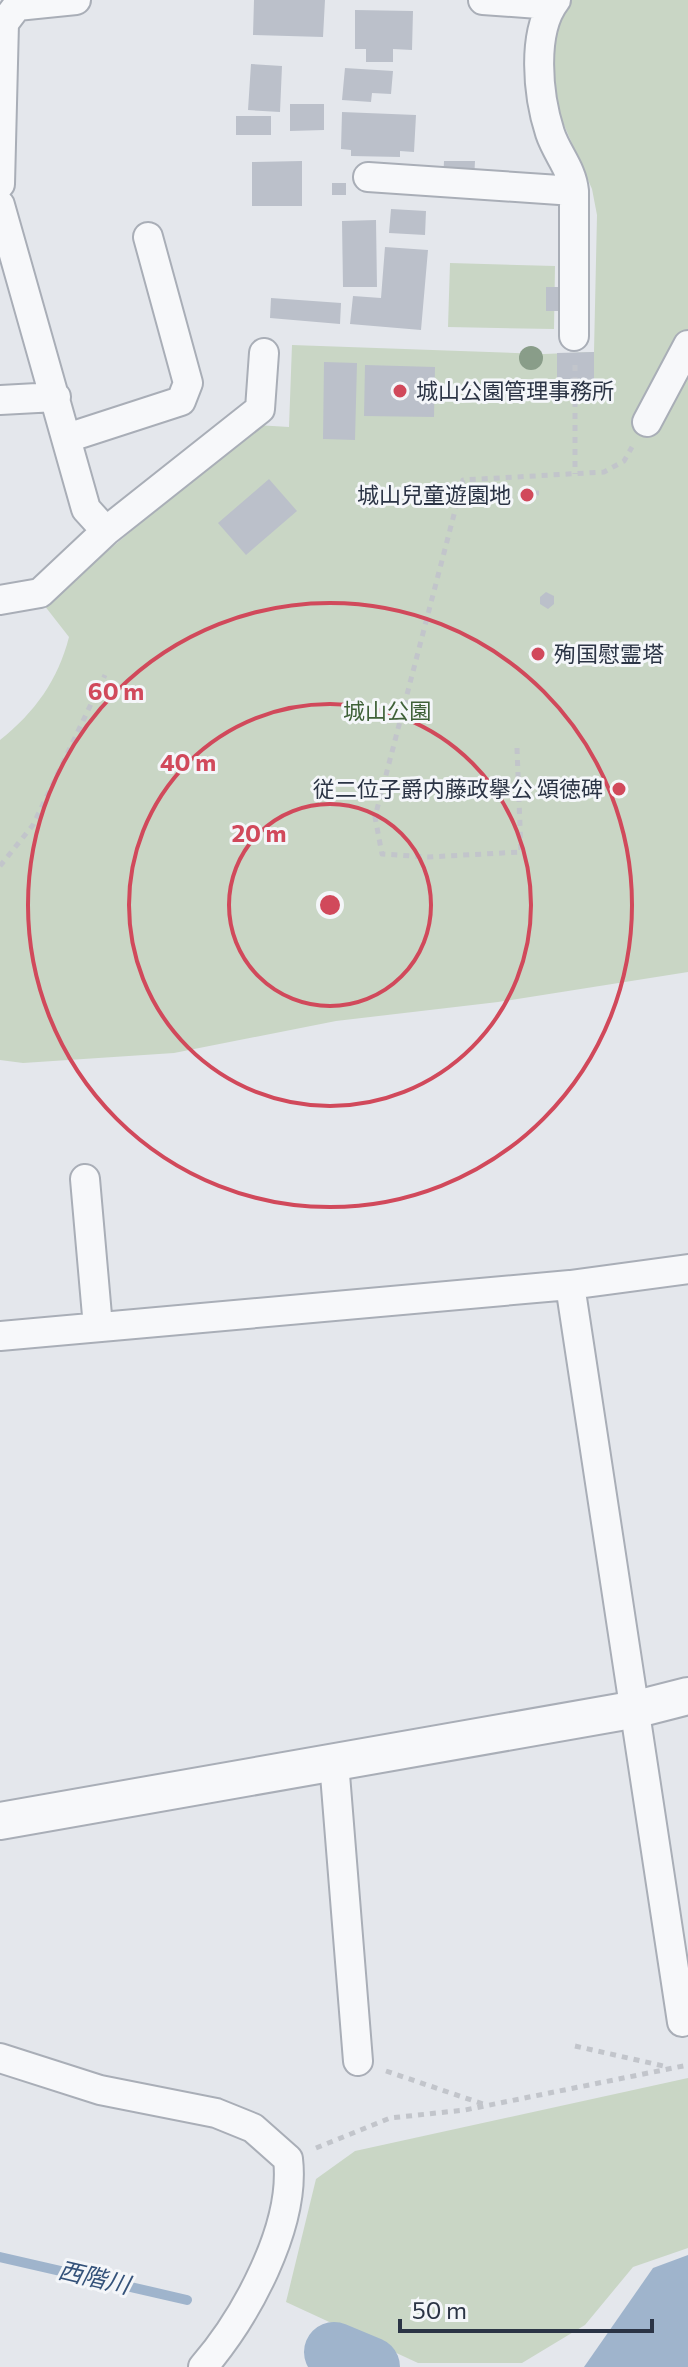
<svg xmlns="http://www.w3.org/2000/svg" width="688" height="2367" viewBox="0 0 688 2367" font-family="Commissioner,'Noto Sans JP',sans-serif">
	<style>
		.green { fill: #c9d6c5 }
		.water { fill: #9fb4cc }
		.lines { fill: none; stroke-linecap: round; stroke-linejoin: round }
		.stream { stroke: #9fb4cc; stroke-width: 10 }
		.river { stroke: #9fb4cc; stroke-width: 60 }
		.building { fill: #bbc0ca }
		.minor-casing { stroke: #a9aeb7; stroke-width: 32 }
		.tertiary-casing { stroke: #a9aeb7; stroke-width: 40 }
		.path { stroke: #c2c5cb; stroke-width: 5; stroke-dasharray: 6 6; stroke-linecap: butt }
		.minor { stroke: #f7f8fa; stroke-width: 28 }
		.tertiary { stroke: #f7f8fa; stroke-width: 36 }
		.tree { fill: #899d89 }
		.ring { fill: none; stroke: #d1495b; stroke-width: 4 }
		.poi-dot { fill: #d1495b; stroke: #f4f6f9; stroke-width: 3 }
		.labels { text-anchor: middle; stroke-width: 6; stroke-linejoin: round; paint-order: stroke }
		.poi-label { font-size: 22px; fill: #2b3445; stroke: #f4f6f9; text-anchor: start }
		.park-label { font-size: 22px; fill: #3f6138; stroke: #f4f6f9 }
		.water-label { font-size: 24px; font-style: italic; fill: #34527a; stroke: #f4f6f9 }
		.centre { fill: #d1495b; stroke: #f4f6f9; stroke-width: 4 }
		.ring-label { font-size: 24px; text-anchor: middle; font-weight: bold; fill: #d1495b; stroke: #f4f6f9; stroke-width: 6; stroke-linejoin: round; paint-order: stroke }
	</style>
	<rect width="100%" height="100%" fill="#e4e7ec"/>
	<path class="green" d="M572,0H688V972L498,1002L336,1021L174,1053L23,1063L0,1060V740C35,712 58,680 69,637L44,605L256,425L289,427L292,345L544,354L594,352L597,215L592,189L550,93L553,31Z
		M450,263L555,266L554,329L448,327Z
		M688,2078V2248L633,2267L585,2325L522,2363H418L286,2302L316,2179L355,2151Z"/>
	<path class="water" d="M688,2255V2367H584L653,2268Z"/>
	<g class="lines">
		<path class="stream" d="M0,2257L187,2300"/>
		<path class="river" d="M334,2352L370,2367"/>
	</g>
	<path class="building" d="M254,0H325L323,37L253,35Z
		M355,10L413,11L412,50L393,49V62H366V49H355Z
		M251,64L282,66L280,112L248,110Z
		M345,68L393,71L391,94L372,93L371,102L342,100Z
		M290,104H324V130L290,131Z
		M342,112L416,115L414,152L400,151V157L351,156V150L341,149Z
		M236,116H271V135H236Z
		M302,161V206H252V162Z
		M444,161H475L474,181H443Z
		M332,183H346V195H332Z
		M391,209L426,211L425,235L389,233Z
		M376,220L377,287H343L342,221Z
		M385,247L428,250L421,330L350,324L353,296L381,298Z
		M546,287H562L561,311H546Z
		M271,298L341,303L340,324L270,318Z
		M594,352V382H557V353Z
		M324,362L357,363L355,440L323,439Z
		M365,365L435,367L434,417L364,416Z
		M269,479L297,511L246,555L218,523Z
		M546,592L554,596V604L548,609L540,604V597Z"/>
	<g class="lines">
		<g class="minor-casing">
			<path id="minor" d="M483,0L552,5
				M556,0C531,32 538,96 550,133C557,154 572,169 574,191V336
				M368,177L574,191
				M0,184L4,23L17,6L76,0
				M0,205L86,509L106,531L40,593L0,600
				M0,400L56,397
				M647,422L688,345
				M67,438L181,401L188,383L148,237
				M106,531L260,409L264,353
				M85,1179L98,1327
				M570,1285L682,2022
				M0,1336L570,1285L688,1269
				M334,1762L358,2061
				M0,2058L100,2090L216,2113L253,2128L288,2159C296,2226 246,2317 203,2367"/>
		</g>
		<g class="tertiary-casing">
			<path id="tertiary" d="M0,1821L637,1709L688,1696"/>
		</g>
		<path class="path" d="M575,365V474
			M533,493H539
			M517,748L521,852L428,857L382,854L375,817L463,480L604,472L624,461L632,447
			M0,866L33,825L105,675
			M575,2046L668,2067
			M386,2071L486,2105
			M316,2148L390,2118L465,2110L688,2065"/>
		<use href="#minor" class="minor"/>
		<use href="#tertiary" class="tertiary"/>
	</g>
	<circle class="tree" cx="531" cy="358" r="12"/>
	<g class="ring">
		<circle cx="330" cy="905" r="101"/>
		<circle cx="330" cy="905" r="201"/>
		<circle cx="330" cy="905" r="302"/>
	</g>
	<g class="poi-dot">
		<circle cx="400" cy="391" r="8"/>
		<circle cx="527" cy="495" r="8"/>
		<circle cx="538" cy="654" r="8"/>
		<circle cx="619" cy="789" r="8"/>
	</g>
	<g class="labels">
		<g class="poi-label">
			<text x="416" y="399">城山公園管理事務所</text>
			<text x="511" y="503" text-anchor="end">城山兒童遊園地</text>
			<text x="554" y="662">殉国慰霊塔</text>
			<text x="603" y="797" text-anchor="end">従二位子爵内藤政擧公 頌徳碑</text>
		</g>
		<g class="park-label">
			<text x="387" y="719">城山公園</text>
		</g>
		<g class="water-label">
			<text transform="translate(94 2278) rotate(13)" y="8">西階川</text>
		</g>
	</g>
	<circle cx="330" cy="905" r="12" class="centre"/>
	<g class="ring-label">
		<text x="116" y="700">60 m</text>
		<text x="188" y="771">40 m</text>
		<text x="259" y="842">20 m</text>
	</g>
	<path d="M400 2319v12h252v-12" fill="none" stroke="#2b3445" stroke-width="4"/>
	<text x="412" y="2319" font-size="24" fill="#2b3445" stroke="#f4f6f9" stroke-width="6" paint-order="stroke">50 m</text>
</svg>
